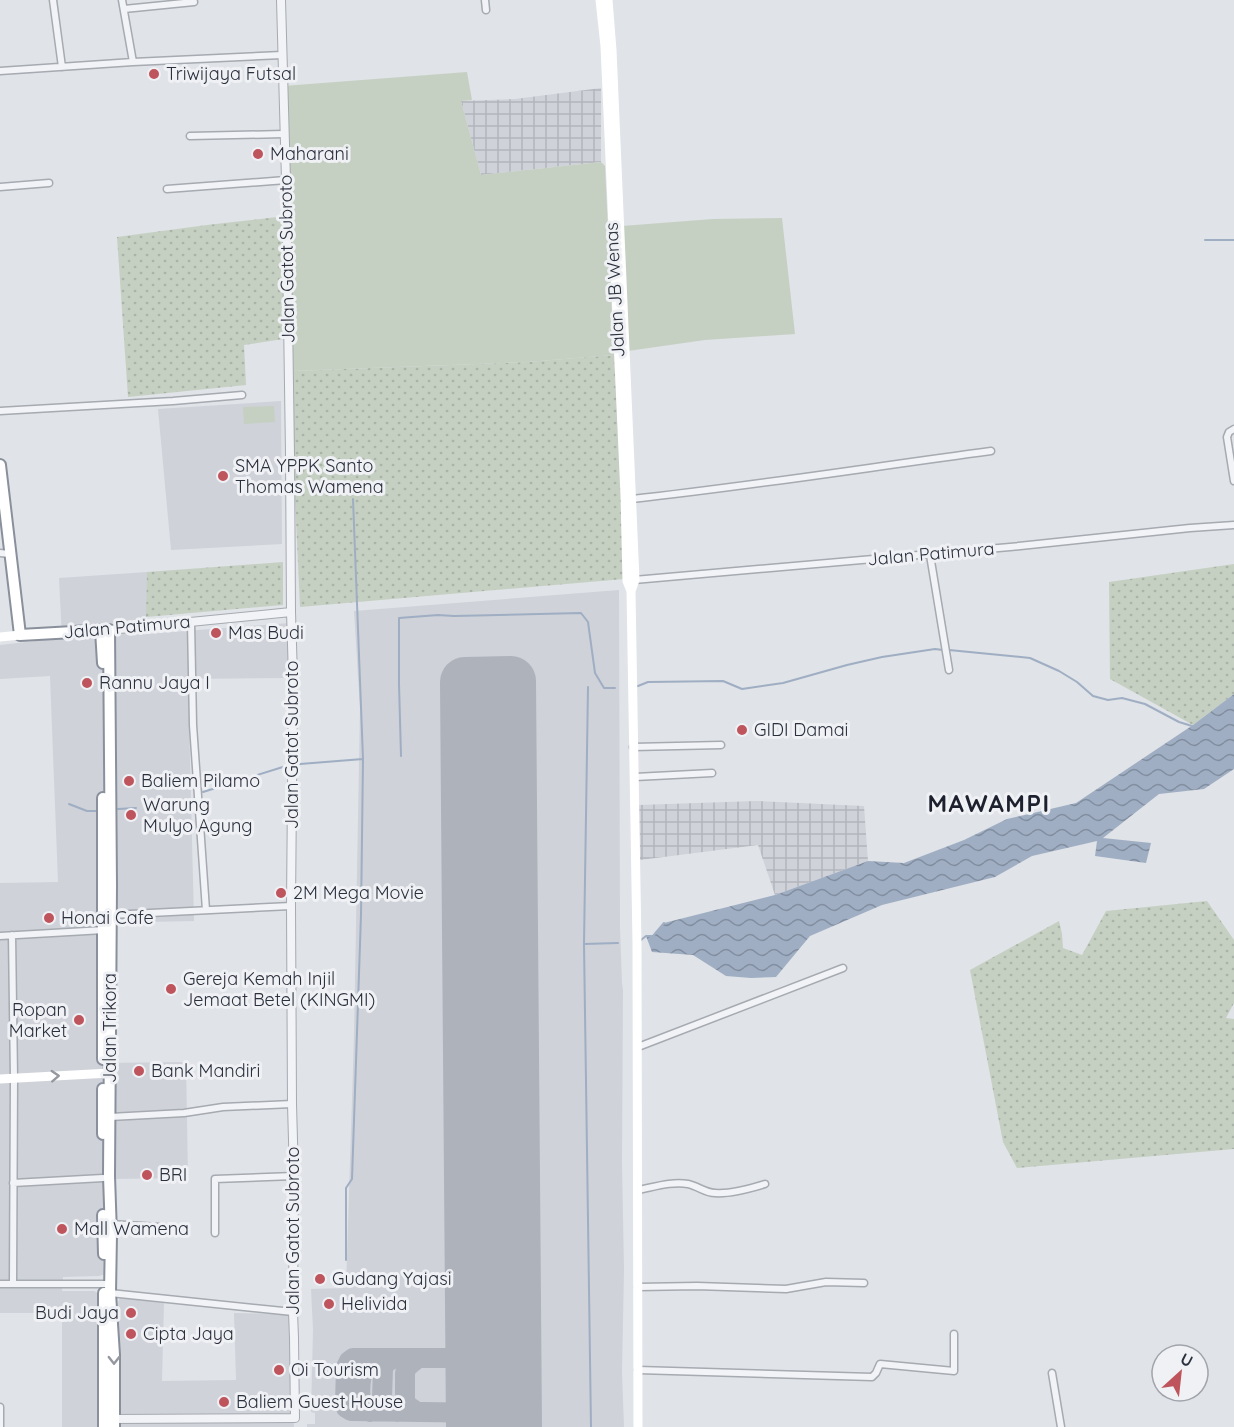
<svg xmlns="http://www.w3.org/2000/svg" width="1234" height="1427" viewBox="0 0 1234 1427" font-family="Quicksand,sans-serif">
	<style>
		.built { fill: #cfd2d9 }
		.industrial { fill: url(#industrial-grid) }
		.grass { fill: url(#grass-dots) }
		.green { fill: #c5d0c2 }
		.water { fill: url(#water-waves) }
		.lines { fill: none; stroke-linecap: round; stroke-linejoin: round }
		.stream { stroke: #9faec3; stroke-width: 2 }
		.taxiway { stroke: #aeb2bb; stroke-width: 20 }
		.runway { stroke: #aeb2bb; stroke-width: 50 }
		.minor-casing { stroke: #a6aab1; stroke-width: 9 }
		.tertiary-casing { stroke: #a6aab1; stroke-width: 10 }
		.trunk-casing { stroke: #89909c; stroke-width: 14 }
		.minor { stroke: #f2f3f6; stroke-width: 6 }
		.tertiary { stroke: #f2f3f6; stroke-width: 8 }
		.secondary { stroke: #fff; stroke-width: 9 }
		.trunk { stroke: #fff; stroke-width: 10 }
		.oneway { stroke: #95989e }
		.poi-dot { fill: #be545c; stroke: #eff1f5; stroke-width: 2 }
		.labels { text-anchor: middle; stroke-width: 6; stroke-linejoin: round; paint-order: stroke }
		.poi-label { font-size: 18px; fill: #2b303d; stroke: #eff1f5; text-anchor: start }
		.street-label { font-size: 18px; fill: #2b303d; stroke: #eff1f5 }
		.district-label { font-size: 24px; font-weight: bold; letter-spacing: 1.5px; fill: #1d212e; stroke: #eff1f5 }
	</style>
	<defs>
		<pattern id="industrial-grid" width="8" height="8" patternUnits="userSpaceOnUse" patternTransform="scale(1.5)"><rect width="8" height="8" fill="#cfd2d9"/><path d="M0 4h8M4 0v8" fill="none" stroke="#b2b5bb"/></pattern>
		<pattern id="grass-dots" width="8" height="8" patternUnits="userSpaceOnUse" patternTransform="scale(1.5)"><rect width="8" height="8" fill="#c5d0c2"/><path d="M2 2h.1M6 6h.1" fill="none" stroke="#a9b3a8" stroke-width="1.8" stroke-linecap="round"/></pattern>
		<pattern id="water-waves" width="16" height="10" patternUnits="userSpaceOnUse" patternTransform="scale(1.5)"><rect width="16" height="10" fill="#9faec3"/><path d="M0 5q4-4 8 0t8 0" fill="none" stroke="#828ea0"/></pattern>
	</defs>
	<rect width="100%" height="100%" fill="#e0e3e7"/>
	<path class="built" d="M281,401L282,544L171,550L158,409Z
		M147,572V634L289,623L291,678L188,679L194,921L99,923L102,1063L186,1062L188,1178L109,1179V1273L99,1276L63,1277L62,1291H94L101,1295L117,1343L118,1302L120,1298L164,1303L162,1381L236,1380L234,1313L290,1314L294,1427H62V1313H0V883L58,882L50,676L0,679V645L62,638L59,578Z
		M619,590L620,929L622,983L623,990L622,1164L624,1270L622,1372L624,1427H307V1424H315V1413L311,1412L313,1330L311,1289L346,1288L354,1036L360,709L354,611Z"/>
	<path class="industrial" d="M601,88V162L481,175L461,101L515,99Z
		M756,801L864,806L868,861L775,895L758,845L640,860L639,805Z"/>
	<path class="grass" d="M286,216L283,339L244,345L246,385L128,397L117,237L207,225Z
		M614,355L622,500L624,579L300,607L293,455L292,371L527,362Z
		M283,562V605L146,617L147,572Z
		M1234,564V694L1193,725L1110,679L1109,582Z
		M1207,901L1234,940V1003L1226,1018L1234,1019V1149L1017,1168L1003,1142L970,970L1059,921L1062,934L1063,948L1082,955L1106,911Z"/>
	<path class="green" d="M467,72L472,100L461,101L481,175L601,162L605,166L614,355L527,362L292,371L283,86Z
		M782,218L795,334L705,340L628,351L622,226L713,219Z
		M274,406L275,422L244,424L243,407Z"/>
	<path class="water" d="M1234,694V769L1204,789L1159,794L1103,838L1151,843L1146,863L1095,856L1097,841L1032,856L995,877L882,905L810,936L776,977L751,978L726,976L693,955L652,952L646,936L653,935L664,923L775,895L868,861L904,863L964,840L1007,819L1076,803L1193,725Z"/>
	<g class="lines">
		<path class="stream" d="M1205,240H1234
			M949,650L1030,658L1059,671L1077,682L1093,696L1108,700L1122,698L1145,704L1179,722L1192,726
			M638,686L648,682L723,681L742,689L783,683L847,665L882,657L935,649L943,650
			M588,687L584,944L591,1427
			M401,756L399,684V618L438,615L454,616L581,613L588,622L595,673L604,688H615
			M300,764L363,759
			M203,792L286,766
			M69,804L87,811H97
			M118,809L136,808
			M641,940L646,936H653L664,923
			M584,944L618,943
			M346,1260V1188L352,1179L361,915L363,759L353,499"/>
		<path class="taxiway" d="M393,1358L385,1364L383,1369L382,1398L385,1404L397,1412
			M492,1358H353L349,1361L346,1367L345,1404L346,1408L351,1411L492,1413
			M370,1412C367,1410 365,1409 363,1406C358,1399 360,1370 367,1364C370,1360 375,1359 380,1358
			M417,1412L407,1405L405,1400V1374L406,1368L418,1358"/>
		<path class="runway" d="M471,1427L465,682L511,681L517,1427"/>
		<g class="minor-casing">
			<path id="minor" d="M53,0L62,67
				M122,0L133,62
				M485,0L486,10
				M124,9L194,2
				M0,71L133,62L282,55
				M190,136L284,134
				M0,187L49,183
				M167,189L286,180
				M0,411L173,401L242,395
				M1234,429L1229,432L1227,437L1234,481
				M632,499C752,486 871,467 991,451
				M0,553L9,554
				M930,555L949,670
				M634,580L1010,547L1190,528L1234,525
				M191,622L193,725L206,910
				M633,747L721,745
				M635,777L712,773
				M110,915L291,906
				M12,935L14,1078L13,1284
				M0,936L104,930
				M638,1047L843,968
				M110,1117L184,1113L223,1107L292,1104
				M13,1183L103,1178
				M638,1190C654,1187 672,1181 688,1184C698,1186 705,1193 715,1193C728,1194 752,1188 765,1184
				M110,1224L175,1228
				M215,1233V1179L294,1176
				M0,1284H110
				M638,1287L697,1286L786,1289L826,1282L864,1283
				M110,1293L293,1312
				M638,1370L872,1377L876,1373L880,1364L954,1371V1334
				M1052,1373L1061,1427
				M0,1407V1427"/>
		</g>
		<g class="tertiary-casing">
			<path id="tertiary" d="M109,630L291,612
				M112,1419L295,1418L294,1338L293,1312L294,1176L292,1104L291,906L293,677L291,612L290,454L286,180L281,0"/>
		</g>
		<g class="trunk-casing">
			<path id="trunk" d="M0,465L20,635L109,630L111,885L109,1176L111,1234L110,1293L114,1355V1427
				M101,630L103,663
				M103,798V1059
				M103,1134V1089
				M103,1215L104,1254
				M104,1293V1427"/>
		</g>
		<use href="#minor" class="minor"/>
		<use href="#tertiary" class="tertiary"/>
		<path class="secondary" d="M600,0L605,46L625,496L627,581L631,591L637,944L638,1427
			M608,0L612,50L635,580L631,591
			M0,637L20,635
			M0,1079L110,1073"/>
		<use href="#trunk" class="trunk"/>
	</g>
	<defs><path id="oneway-chevron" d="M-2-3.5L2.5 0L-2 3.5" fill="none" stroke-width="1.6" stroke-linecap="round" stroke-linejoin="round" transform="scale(1.5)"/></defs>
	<g class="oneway">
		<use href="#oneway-chevron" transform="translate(55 1076) rotate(-3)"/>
		<use href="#oneway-chevron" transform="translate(114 1360) rotate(90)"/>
	</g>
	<g class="poi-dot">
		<circle cx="154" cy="74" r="6"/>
		<circle cx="258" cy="154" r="6"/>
		<circle cx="223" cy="476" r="6"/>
		<circle cx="216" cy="633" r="6"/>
		<circle cx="87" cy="683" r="6"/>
		<circle cx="742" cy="730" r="6"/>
		<circle cx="129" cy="781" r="6"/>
		<circle cx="131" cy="815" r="6"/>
		<circle cx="281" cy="893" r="6"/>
		<circle cx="49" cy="918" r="6"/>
		<circle cx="171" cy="989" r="6"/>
		<circle cx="79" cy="1020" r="6"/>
		<circle cx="139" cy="1071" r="6"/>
		<circle cx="147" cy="1175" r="6"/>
		<circle cx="62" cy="1229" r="6"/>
		<circle cx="320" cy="1279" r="6"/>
		<circle cx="329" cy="1304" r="6"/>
		<circle cx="131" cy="1313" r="6"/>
		<circle cx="131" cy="1334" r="6"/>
		<circle cx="279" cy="1370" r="6"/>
		<circle cx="224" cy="1402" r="6"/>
	</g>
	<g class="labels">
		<g class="poi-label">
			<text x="166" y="80">Triwijaya Futsal</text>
			<text x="270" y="160">Maharani</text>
			<text x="235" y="472">SMA YPPK Santo<tspan x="235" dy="21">Thomas Wamena</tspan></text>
			<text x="228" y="639">Mas Budi</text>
			<text x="99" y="689">Rannu Jaya I</text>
			<text x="754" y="736">GIDI Damai</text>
			<text x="141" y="787">Baliem Pilamo</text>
			<text x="143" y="811">Warung<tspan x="143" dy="21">Mulyo Agung</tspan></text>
			<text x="293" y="899">2M Mega Movie</text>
			<text x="61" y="924">Honai Cafe</text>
			<text x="183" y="985">Gereja Kemah Injil<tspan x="183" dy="21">Jemaat Betel (KINGMI)</tspan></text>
			<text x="67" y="1016" text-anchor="end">Ropan<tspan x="67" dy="21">Market</tspan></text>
			<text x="151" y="1077">Bank Mandiri</text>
			<text x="159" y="1181">BRI</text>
			<text x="74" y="1235">Mall Wamena</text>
			<text x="332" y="1285">Gudang Yajasi</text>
			<text x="341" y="1310">Helivida</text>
			<text x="119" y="1319" text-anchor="end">Budi Jaya</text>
			<text x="143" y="1340">Cipta Jaya</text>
			<text x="291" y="1376">Oi Tourism</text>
			<text x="236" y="1408">Baliem Guest House</text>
		</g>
		<g class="street-label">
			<text transform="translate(287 259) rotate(-91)" y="6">Jalan Gatot Subroto</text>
			<text transform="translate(615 290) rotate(-93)" y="6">Jalan JB Wenas</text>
			<text transform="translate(931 554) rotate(-5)" y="6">Jalan Patimura</text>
			<text transform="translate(127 627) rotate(-5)" y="6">Jalan Patimura</text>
			<text transform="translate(292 745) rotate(-90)" y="6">Jalan Gatot Subroto</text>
			<text transform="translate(110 1028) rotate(-90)" y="6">Jalan Trikora</text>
			<text transform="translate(293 1231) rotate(-90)" y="6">Jalan Gatot Subroto</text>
		</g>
		<g class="district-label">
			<text x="989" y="812">MAWAMPI</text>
		</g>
	</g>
	<g transform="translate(1180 1373) rotate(27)"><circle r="28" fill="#eff1f5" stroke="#a1a4ab" stroke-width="1.5"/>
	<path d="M0-4.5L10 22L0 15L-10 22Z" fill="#be545c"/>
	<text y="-9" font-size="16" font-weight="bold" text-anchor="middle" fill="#2b303d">U</text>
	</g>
</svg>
